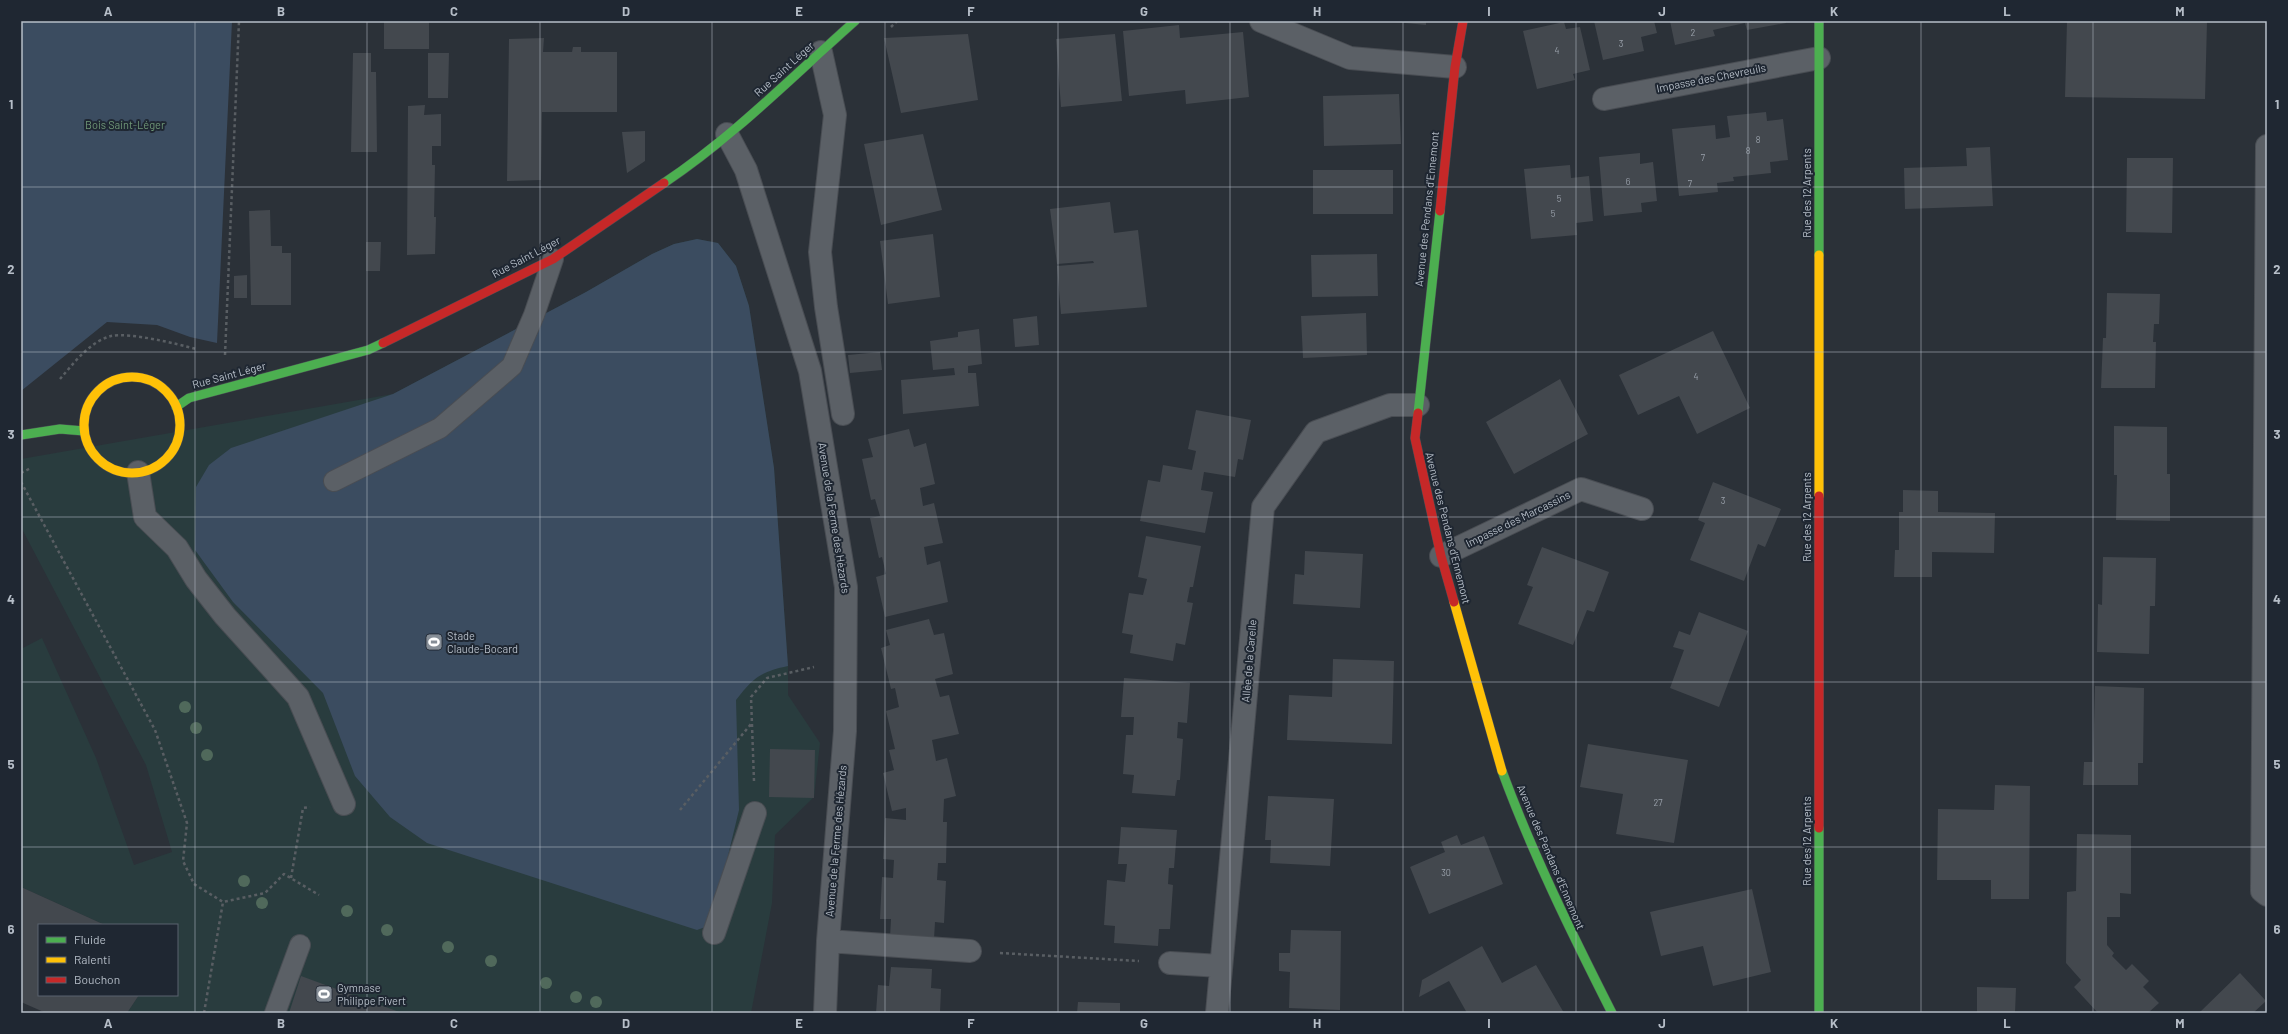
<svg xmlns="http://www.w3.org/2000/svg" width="2288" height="1034" viewBox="0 0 2288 1034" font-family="Barlow,sans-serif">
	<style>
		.green { fill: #293c3e }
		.water { fill: #3b4c60 }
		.building { fill: #43484e }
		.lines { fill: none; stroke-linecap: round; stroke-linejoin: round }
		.lane-casing { stroke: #494d53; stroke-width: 22 }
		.street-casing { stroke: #494d53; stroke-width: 24 }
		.fast-casing { stroke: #494d53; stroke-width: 10 }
		.slow-casing { stroke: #494d53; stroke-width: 10 }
		.jam-casing { stroke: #494d53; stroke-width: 10 }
		.path { stroke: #595e63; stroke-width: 2.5; stroke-dasharray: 3 3; stroke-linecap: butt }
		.lane { stroke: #5b6066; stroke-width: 20 }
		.street { stroke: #5b6066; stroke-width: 22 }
		.fast { stroke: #4caf50; stroke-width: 9 }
		.slow { stroke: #ffc107; stroke-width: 9 }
		.jam { stroke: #c62828; stroke-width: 9 }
		.tree { fill: #50695b }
		.grid { fill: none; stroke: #b6bec8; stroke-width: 1; stroke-opacity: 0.55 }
		.labels { text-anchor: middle; stroke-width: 4; stroke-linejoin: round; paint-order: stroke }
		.number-label { font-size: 9px; fill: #99a0aa }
		.street-label { font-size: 11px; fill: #b6bec8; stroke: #1f2732 }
		.park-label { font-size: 11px; fill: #6f9777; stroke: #1f2732 }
		.poi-label { font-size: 11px; fill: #b6bec8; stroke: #1f2732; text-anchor: start }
		.neatline { fill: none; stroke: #b6bec8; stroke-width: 1.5 }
		.grid-label { font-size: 13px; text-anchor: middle; font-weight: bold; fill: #b6bec8 }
	</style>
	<rect width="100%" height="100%" fill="#2b3138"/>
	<path class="green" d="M697,239L718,243L736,266L749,306L774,468L788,666V695L820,743L814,797L775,835L772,903L751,1013H127L139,995H177V925H105L21,887V649L42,638L96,758L134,865L172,852L146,765L21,527V459L393,394L586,292L652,254L674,244Z"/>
	<path class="water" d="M21,21H232L217,343L190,337L157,325L107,322L21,391Z
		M697,239L718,243L736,266L749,306L774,468L788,666C760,672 753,678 736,700L739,810L725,868L708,926L697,930L427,843L390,817L355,776L323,693L233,602L195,550L196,487L209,465L231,448L393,394L586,292L652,254L674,244Z"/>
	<path class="building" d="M384,21H429V49H384Z
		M1384,21H1426V25Z
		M1594,21H1654L1657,33L1641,37L1644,51L1603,60Z
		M1670,21H1786V23L1747,30L1745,23L1713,30L1715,36L1675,45Z
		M2067,21L2207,22L2205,99L2065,97Z
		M1564,22L1566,29L1580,27L1590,70L1573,74L1575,80L1537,89L1523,31Z
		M1179,25L1180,38L1243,32L1249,97L1186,104L1185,90L1129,96L1123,31Z
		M968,34L978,100L901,113L884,38Z
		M1115,34L1122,101L1061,107L1056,39Z
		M544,38L543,52H572L573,47H581V52H617V112H542L541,180L507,181L509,39Z
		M353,53H371V72H376L377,152H351Z
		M428,53H449L448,98H428Z
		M1399,94L1401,144L1324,146L1323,96Z
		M425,105L424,115L441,114V146H432V165H435L434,217H436L435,254L407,255L408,106Z
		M1766,112L1767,121L1783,119L1788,160L1770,162L1771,173L1733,177L1734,181L1717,183L1718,192L1679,196L1672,129L1715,125L1716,139L1730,137L1727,116Z
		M645,131V161L627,173L622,132Z
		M923,134L942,210L881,225L864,144Z
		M1990,147L1993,206L1905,209L1904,168L1967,166L1966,148Z
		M1640,153V164L1653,162L1657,201L1641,203L1642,212L1604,216L1599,157Z
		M2127,158H2173L2172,233L2126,232Z
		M1570,165L1571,178L1589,176L1593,221L1576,223L1577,235L1531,239L1524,169Z
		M1313,170H1393V214H1313Z
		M1110,202L1114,233L1138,230L1147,307L1061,314L1057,266L1094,263L1093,261L1057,264L1050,209Z
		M270,210L271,246H282V253H291V305H251L249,211Z
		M933,234L940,297L888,304L880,241Z
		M366,242H381L380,271H366Z
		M1377,254L1378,296L1312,297L1311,255Z
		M247,275V298H234V276Z
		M2107,293L2160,294L2159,324H2154L2153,342H2156L2155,388H2101L2103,338H2106Z
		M1366,313L1367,355L1303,358L1301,316Z
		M1037,316L1039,345L1015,347L1013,319Z
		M979,329L982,364L968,366V373H976L979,406L903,414L901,380L955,375L954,368L933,370L930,341L958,337V332Z
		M1713,331L1750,408L1697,434L1679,396L1638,415L1619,375Z
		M880,352L882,370L850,373L848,355Z
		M1560,379L1588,434L1514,474L1486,422Z
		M1196,410L1251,420L1243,460L1238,459L1235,477L1204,472L1201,490L1213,492L1205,533L1140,521L1148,480L1160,482L1163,465L1192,470L1196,451L1188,449Z
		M2114,426L2167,427V474H2170V521L2116,520L2117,475H2114Z
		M909,429L914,447L926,443L935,484L920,488L923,506L934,503L943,543L924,547L927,565L940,561L948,602L885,617L876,577L886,574L882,557L879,558L870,518L880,516L875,499L871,500L862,459L873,457L868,439Z
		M1713,482L1781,509L1765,547L1758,544L1744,581L1690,560L1705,523L1698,520Z
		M1903,490L1938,491V512L1995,513L1994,553L1932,552V577H1894L1895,550H1899V512H1903Z
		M1146,536L1201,546L1193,587H1190L1187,602L1193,603L1185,645L1176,643L1173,661L1130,653L1133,635L1122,633L1129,593L1143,595L1147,579L1138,577Z
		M1542,547L1609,572L1594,612L1587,610L1573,645L1518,624L1533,587L1527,585Z
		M1305,551L1363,554L1360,608L1293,604L1295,574L1304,575Z
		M2103,557L2156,558L2155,606H2150L2149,654L2097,652L2098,604L2102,605Z
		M1699,612L1748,631L1719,707L1670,688L1684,650L1673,647L1679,631L1690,635Z
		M929,619L934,635L944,633L953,674L935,679L940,697L949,695L959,734L932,740L936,761L947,758L956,796L944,799L943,822H947L946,863H938L937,880L946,881L944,923L935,922L934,939L890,938L891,919H880L882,877L893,878L894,860L883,859L885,818L906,820V808L892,811L883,773L894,770L889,750L895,749L886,711L899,707L895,688L891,689L881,648L890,645L886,630Z
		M1333,659L1394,661L1392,744L1287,740L1289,695L1332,697Z
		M1124,678L1190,683L1187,723L1178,722L1177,738L1183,739L1180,780H1177L1175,796L1132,793L1134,775L1123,774L1126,735H1133L1134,717H1121Z
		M2095,686L2144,688L2143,763H2138V785H2083L2084,762H2093Z
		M1588,744L1688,760L1674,843L1616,834L1623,794L1580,787Z
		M770,749L815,750L814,798L769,797Z
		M1995,785L2030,786L2029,899H1991V880H1937L1938,809L1994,810Z
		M1268,796L1334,799L1330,866L1270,863L1271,840H1265Z
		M1121,827L1177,830L1174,868H1169L1168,884L1173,885L1170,929H1159L1158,946L1114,943L1115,926L1104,925L1107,880L1125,882L1127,864H1118Z
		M2077,834L2131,835V894L2120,893V917H2107V945L2114,953L2112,956L2126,970L2132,964L2149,981L2143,987L2159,1003L2148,1013H2098L2074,987L2081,980L2066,963L2067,892L2076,891Z
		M1457,835L1461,845L1484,836L1503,884L1429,914L1410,867L1445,852L1441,842Z
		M21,887L105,925H39V995H139L127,1013H46L21,1002Z
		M1752,889L1771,972L1713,986L1703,946L1661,956L1650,912Z
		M1291,930L1341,931L1340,1010L1289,1008L1290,972L1279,971V953H1290Z
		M1482,946L1502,983L1536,965L1564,1013H1467L1449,981L1419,997L1422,980Z
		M891,967L932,969L931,988L941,989L940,1013H876L878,985L889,986Z
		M2240,973L2266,1001L2253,1013H2199Z
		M301,976L402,1013H289Z
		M1977,987L2016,988L2015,1013H1977Z
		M1078,1002L1120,1003V1013H1077Z"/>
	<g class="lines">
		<g class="lane-casing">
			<path id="lane" d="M334,481L440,428L512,366L534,315L553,259
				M275,1013L300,945"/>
		</g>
		<g class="street-casing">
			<path id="street" d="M1261,21L1350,58L1455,67
				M821,52L835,115L820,252L826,307L843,414
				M1604,99L1819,58
				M727,134L746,170L810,371L846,587L845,731L828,941L825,1013
				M2267,146L2262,891L2267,895
				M138,472L145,517L177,548L196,579L225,616L298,697L344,804
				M1441,556L1581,489L1642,509
				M714,933L755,813
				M828,941L970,951
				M1170,963L1221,966
				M1217,1013L1263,507L1316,432L1390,405H1418"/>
		</g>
		<g class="fast-casing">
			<path id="fast" d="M1819,21V255
				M664,183C733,137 793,76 855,21
				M176,407L189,398L368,350L383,343
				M1418,413L1440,211
				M21,435L60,429L84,431
				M1502,771C1533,855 1572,934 1612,1013
				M1819,828V1013"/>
		</g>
		<g class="slow-casing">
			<path id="slow" d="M1819,255V496
				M84 425a48 48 0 1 1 96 0a48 48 0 1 1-96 0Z
				M1454,602L1502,771"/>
		</g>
		<g class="jam-casing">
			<path id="jam" d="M1440,211L1455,67L1463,21
				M383,343L553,259L664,183
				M1418,413L1415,438L1441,556L1454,602
				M1819,496V828"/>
		</g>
		<path class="path" d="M891,27L897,21
			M225,355L239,21
			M60,379C74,363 89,342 111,336C129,332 178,344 196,349
			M21,473L31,468
			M21,482L155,730L187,823L183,861L194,884L223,902L265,893L284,874L319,895
			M754,781L751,697L767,678L814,667
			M680,810L751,724
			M291,878L303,808L310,807
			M1000,953L1139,961
			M204,1013L223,902"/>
		<use href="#lane" class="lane"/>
		<use href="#street" class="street"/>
		<use href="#fast" class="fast"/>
		<use href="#slow" class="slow"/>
		<use href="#jam" class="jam"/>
	</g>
	<g class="tree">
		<circle cx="185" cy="707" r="6"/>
		<circle cx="196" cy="728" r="6"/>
		<circle cx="207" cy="755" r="6"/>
		<circle cx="244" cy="881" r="6"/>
		<circle cx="262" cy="903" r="6"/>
		<circle cx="347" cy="911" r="6"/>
		<circle cx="387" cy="930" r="6"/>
		<circle cx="448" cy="947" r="6"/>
		<circle cx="491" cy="961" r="6"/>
		<circle cx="546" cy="983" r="6"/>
		<circle cx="576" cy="997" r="6"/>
		<circle cx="596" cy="1002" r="6"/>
	</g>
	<path class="grid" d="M195,21V1013M367,21V1013M540,21V1013M712,21V1013M885,21V1013M1058,21V1013M1230,21V1013M1403,21V1013M1576,21V1013M1748,21V1013M1921,21V1013M2093,21V1013M21,187H2267M21,352H2267M21,517H2267M21,682H2267M21,847H2267"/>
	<defs>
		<g id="stadium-square" transform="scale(0.9)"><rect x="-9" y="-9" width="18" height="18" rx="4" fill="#858d96" stroke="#1f2732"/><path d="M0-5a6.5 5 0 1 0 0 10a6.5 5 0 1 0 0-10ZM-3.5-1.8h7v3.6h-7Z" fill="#fff"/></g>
	</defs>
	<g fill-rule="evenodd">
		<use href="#stadium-square" x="434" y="642"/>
		<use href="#stadium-square" x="324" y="994"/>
	</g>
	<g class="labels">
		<g class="number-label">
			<text x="1693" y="36">2</text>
			<text x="1621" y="47">3</text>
			<text x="1557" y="54">4</text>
			<text x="1758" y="143">8</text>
			<text x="1748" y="154">8</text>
			<text x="1703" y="161">7</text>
			<text x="1628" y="185">6</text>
			<text x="1690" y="187">7</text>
			<text x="1559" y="202">5</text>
			<text x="1553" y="217">5</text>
			<text x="1696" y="380">4</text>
			<text x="1723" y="504">3</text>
			<text x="1658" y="806">27</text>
			<text x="1446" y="876">30</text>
		</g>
		<g class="street-label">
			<text transform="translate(784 69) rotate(-42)" y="4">Rue Saint Léger</text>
			<text transform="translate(1711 78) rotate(-11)" y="4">Impasse des Chevreuils</text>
			<text transform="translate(1807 193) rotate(-90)" y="4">Rue des 12 Arpents</text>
			<text transform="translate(1427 209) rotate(-84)" y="4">Avenue des Pendans d'Ennemont</text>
			<text transform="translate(526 257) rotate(-28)" y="4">Rue Saint Léger</text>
			<text transform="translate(229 375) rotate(-15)" y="4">Rue Saint Léger</text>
			<text transform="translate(1807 517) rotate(-90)" y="4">Rue des 12 Arpents</text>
			<text transform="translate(834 518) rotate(81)" y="4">Avenue de la Ferme des Hézards</text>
			<text transform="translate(1518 519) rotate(-26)" y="4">Impasse des Marcassins</text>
			<text transform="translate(1448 528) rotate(76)" y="4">Avenue des Pendans d'Ennemont</text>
			<text transform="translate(1249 661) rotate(-85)" y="4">Allée de la Carelle</text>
			<text transform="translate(836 841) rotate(-85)" y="4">Avenue de la Ferme des Hézards</text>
			<text transform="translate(1807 841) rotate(-90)" y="4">Rue des 12 Arpents</text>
			<text transform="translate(1551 857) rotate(67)" y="4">Avenue des Pendans d'Ennemont</text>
		</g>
		<g class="park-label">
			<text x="125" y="129">Bois Saint-Léger</text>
		</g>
		<g class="poi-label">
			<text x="447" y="640">Stade<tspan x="447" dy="13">Claude-Bocard</tspan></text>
			<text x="337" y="992">Gymnase<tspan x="337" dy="13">Philippe Pivert</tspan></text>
		</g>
	</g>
	<rect width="2288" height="1034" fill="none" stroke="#1f2732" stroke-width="44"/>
	<rect x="38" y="924" width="140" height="72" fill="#1f2732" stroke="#5b636e"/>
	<rect x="46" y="937" width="20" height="6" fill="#4caf50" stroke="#5b636e"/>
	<text x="74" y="944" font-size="12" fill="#b6bec8">Fluide</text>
	<rect x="46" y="957" width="20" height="6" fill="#ffc107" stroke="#5b636e"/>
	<text x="74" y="964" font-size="12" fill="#b6bec8">Ralenti</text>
	<rect x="46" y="977" width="20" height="6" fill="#c62828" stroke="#5b636e"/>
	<text x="74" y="984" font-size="12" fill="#b6bec8">Bouchon</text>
	<rect x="22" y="22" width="2244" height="990" class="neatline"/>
	<g class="grid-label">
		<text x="108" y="16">A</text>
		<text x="281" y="16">B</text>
		<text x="454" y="16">C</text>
		<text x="626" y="16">D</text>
		<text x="799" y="16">E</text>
		<text x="971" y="16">F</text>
		<text x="1144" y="16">G</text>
		<text x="1317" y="16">H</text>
		<text x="1489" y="16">I</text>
		<text x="1662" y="16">J</text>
		<text x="1834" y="16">K</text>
		<text x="2007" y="16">L</text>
		<text x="2180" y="16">M</text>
		<text x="11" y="109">1</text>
		<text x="2277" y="109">1</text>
		<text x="11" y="274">2</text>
		<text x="2277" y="274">2</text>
		<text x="11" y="439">3</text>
		<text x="2277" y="439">3</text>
		<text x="11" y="604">4</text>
		<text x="2277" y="604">4</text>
		<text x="11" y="769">5</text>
		<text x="2277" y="769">5</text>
		<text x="11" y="934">6</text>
		<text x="2277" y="934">6</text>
		<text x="108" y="1028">A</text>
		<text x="281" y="1028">B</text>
		<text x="454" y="1028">C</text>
		<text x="626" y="1028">D</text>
		<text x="799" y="1028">E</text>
		<text x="971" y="1028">F</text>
		<text x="1144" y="1028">G</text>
		<text x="1317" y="1028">H</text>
		<text x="1489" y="1028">I</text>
		<text x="1662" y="1028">J</text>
		<text x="1834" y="1028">K</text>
		<text x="2007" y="1028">L</text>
		<text x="2180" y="1028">M</text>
	</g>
</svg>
